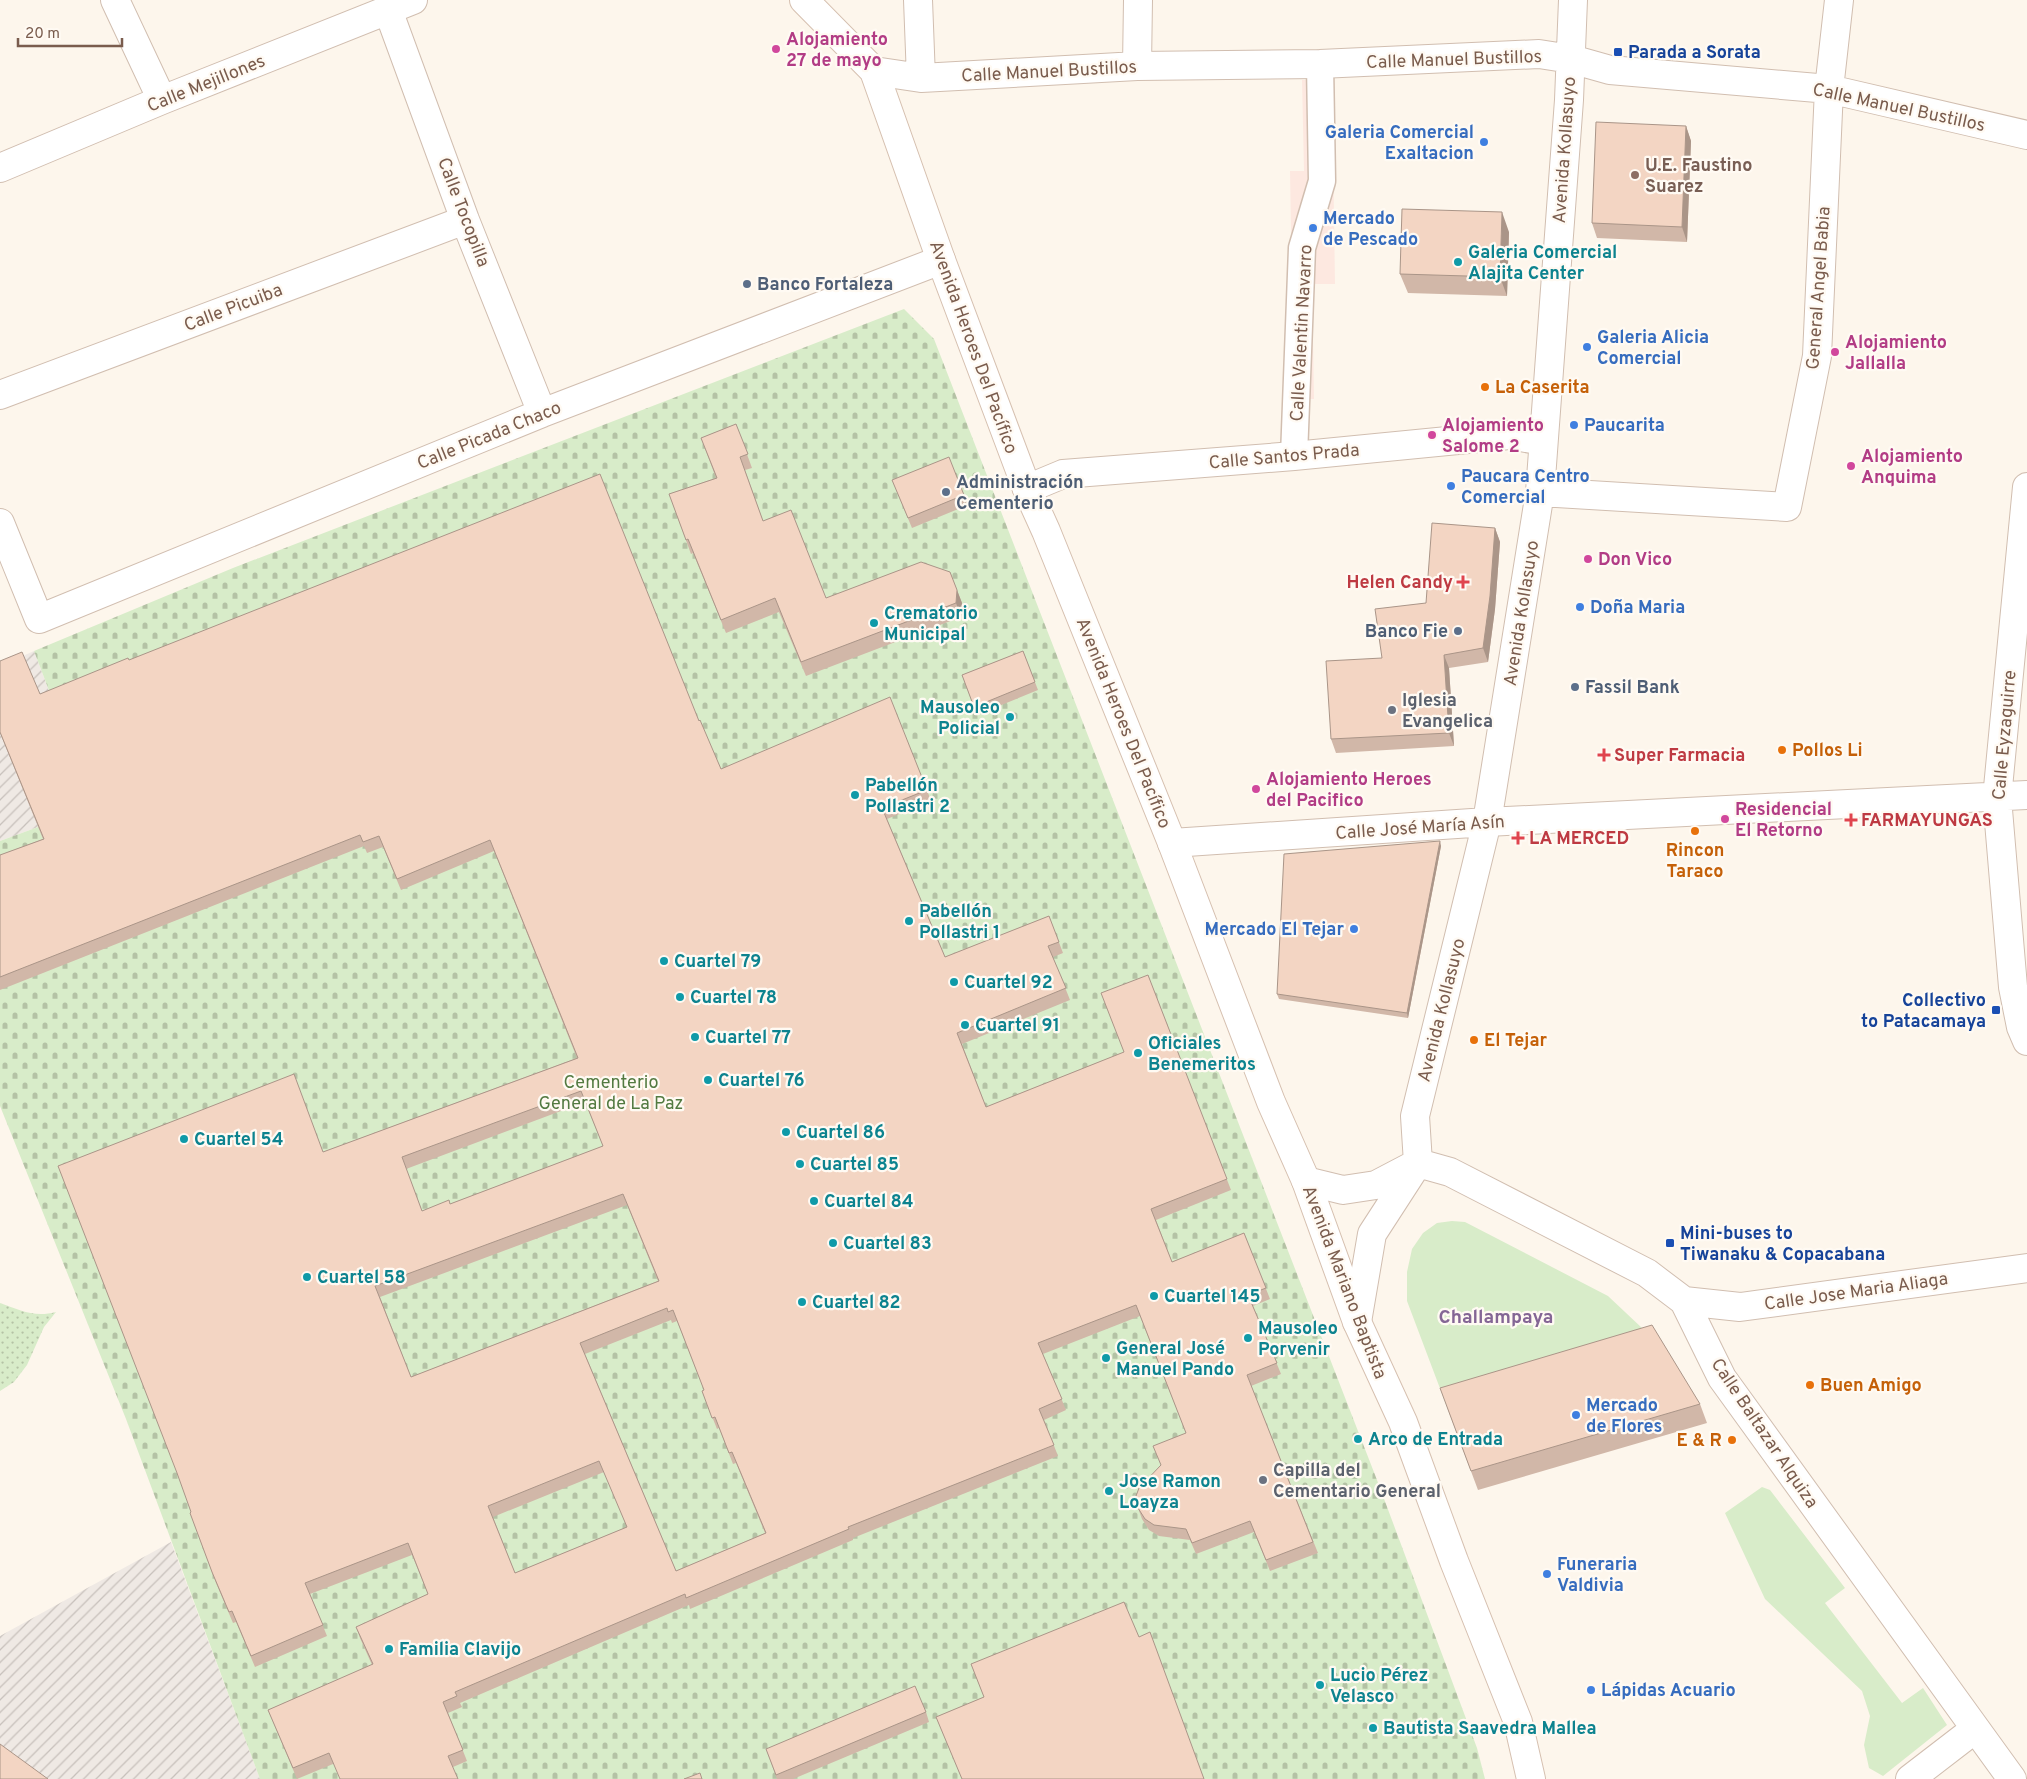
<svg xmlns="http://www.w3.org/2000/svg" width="2027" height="1779" viewBox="0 0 2027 1779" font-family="Overpass,sans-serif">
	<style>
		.commercial { fill: #fde8e0 }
		.industrial { fill: url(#industrial-furrows) }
		.grass { fill: url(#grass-dots) }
		.cemetery { fill: url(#cemetery-stones) }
		.green { fill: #d8ecc9 }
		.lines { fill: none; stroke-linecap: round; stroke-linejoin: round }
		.pedestrian-casing { stroke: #d1beb0; stroke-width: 29 }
		.minor-casing { stroke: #d1beb0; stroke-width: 30 }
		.secondary-casing { stroke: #d6c0b0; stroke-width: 30 }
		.pedestrian { stroke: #fff; stroke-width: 26 }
		.minor { stroke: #fff; stroke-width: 28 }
		.secondary { stroke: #fff; stroke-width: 28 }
		.wall { fill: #d1b7a8; fill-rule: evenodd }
		.shaded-wall { fill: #aa9588 }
		.building { fill: #f3d5c3; stroke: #aa9588; fill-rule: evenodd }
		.hotel-dot { fill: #d1479c; stroke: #fffaf3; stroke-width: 2 }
		.transit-dot { fill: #1a4fb4; stroke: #fffaf3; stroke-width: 2 }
		.shop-dot { fill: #3f7fe0; stroke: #fffaf3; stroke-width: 2 }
		.education-dot { fill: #8d6e63; stroke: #fffaf3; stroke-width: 2 }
		.culture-dot { fill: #0f9aa8; stroke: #fffaf3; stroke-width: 2 }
		.service-dot { fill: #5c6f8a; stroke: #fffaf3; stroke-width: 2 }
		.food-dot { fill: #e8710a; stroke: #fffaf3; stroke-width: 2 }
		.health-dot { fill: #e0444e; stroke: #fffaf3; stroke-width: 2 }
		.worship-dot { fill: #6b7280; stroke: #fffaf3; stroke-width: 2 }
		.labels { text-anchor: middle; stroke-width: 4.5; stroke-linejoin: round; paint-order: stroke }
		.hotel-label { font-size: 18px; font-weight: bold; fill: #b23c85; stroke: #fffaf3; text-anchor: start }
		.transit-label { font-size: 18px; font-weight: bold; fill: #164399; stroke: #fffaf3; text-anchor: start }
		.street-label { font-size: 18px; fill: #7a5c4d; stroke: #fffaf3 }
		.shop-label { font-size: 18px; font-weight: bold; fill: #366cbe; stroke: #fffaf3; text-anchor: start }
		.education-label { font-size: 18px; font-weight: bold; fill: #785e54; stroke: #fffaf3; text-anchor: start }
		.culture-label { font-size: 18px; font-weight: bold; fill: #0d838f; stroke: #fffaf3; text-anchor: start }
		.service-label { font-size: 18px; font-weight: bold; fill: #4e5e75; stroke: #fffaf3; text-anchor: start }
		.food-label { font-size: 18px; font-weight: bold; fill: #c56008; stroke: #fffaf3; text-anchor: start }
		.health-label { font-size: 18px; font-weight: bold; fill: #be3a42; stroke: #fffaf3; text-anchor: start }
		.worship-label { font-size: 18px; font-weight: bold; fill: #5b616d; stroke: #fffaf3; text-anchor: start }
		.park-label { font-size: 18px; fill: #537a41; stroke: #fffaf3 }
		.neighbourhood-label { font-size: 19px; font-weight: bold; fill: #846695; stroke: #fffaf3 }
	</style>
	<defs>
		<pattern id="industrial-furrows" width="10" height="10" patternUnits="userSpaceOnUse" patternTransform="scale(1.25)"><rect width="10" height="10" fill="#efe9e4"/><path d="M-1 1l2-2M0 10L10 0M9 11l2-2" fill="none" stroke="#c7c0bb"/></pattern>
		<pattern id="grass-dots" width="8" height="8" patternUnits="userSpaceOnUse" patternTransform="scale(1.25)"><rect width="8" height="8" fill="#d8ecc9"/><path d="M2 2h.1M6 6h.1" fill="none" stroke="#b4c2a5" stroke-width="1.8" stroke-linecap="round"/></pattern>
		<pattern id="cemetery-stones" width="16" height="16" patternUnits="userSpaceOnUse" patternTransform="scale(1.25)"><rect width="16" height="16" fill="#d8ecc9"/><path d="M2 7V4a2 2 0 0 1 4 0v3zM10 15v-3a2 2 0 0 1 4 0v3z" fill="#b4c2a5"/></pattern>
	</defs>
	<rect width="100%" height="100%" fill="#fdf6ec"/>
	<path class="commercial" d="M1302,80H1332L1335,284H1312L1314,399H1294L1290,171H1304Z"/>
	<path class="industrial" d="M34,651L91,802L87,809L0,841V666Z
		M171,1542L260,1779H0V1636Z"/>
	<path class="grass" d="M0,1303C20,1310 34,1318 56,1312L44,1327L27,1365L14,1382L0,1391Z"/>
	<path class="cemetery" d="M904,309L934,339L1377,1480L1477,1748L1485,1779H260L126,1419L0,1106V841L87,809L91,801L34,651L233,568Z"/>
	<path class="green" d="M1452,1221L1465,1222L1608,1296L1659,1344L1447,1407L1407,1301V1272L1412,1249L1423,1233L1437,1223Z
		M1762,1487L1770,1490L1845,1588L1825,1603L1902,1703L1923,1688L1947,1725L1883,1776L1869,1768L1864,1745L1870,1716L1862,1691L1765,1599L1725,1513Z"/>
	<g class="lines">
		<g class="pedestrian-casing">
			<path id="pedestrian" d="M1294,456L1302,248L1322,181L1320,64"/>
		</g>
		<g class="minor-casing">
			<path id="minor" d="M115,0L162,100
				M918,0L921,78
				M388,10L465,220L542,413
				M1137,66L1138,0
				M874,71L921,78L1137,66L1320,64L1539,54L1571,59L1610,70L1829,89L2027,135
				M0,168L162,100L413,0
				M0,395L465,220
				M2027,487L1997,798L2013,987L2021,1027L2027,1041
				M1027,489L1063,474L1294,456L1509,435L1543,441
				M1540,492L1787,507L1817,356L1829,89L1839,0
				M0,523L39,619L542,413L941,260
				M1172,843L1487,822L2027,795
				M1306,1181L1343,1190L1376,1185L1418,1163L1450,1172L1647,1273L1684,1301L1722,1378L2012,1779
				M1684,1301L1740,1307L2027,1268
				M1357,1322L1372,1234L1418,1163L1415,1116L1487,822L1540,492L1569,100L1573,0
				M1910,1779L1975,1729"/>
		</g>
		<g class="secondary-casing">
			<path id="secondary" d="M804,0L874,71L941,260L1027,489L1046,531L1172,843L1271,1102L1306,1181L1357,1322L1403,1422L1454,1561L1518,1722L1531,1779"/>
		</g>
		<use href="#pedestrian" class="pedestrian"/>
		<use href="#minor" class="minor"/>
		<use href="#secondary" class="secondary"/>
	</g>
	<path class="wall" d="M1686,126L1691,141L1687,242L1597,238L1592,223Z
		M1509,232L1507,296L1408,293L1400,274Z
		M736,424L752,468L745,470L763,521L826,598L950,572L962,603L961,617L806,676L779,612L726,633L693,553L691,554L669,494L716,478L701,438Z
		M892,480L964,495L968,505L912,528Z
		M1495,528L1500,542L1495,609L1488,662L1449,668L1454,746L1336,753L1331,739L1426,603Z
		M1023,651L1038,690L977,715L962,675Z
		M129,660L699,721L721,769L927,790L931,801L887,819L945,957L1049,916L1063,953L1053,957L1070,1000L962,1044L986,1107L1124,1052L1148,975L1231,1190L1156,1220L1172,1262L1244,1233L1270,1299L1253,1306L1281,1374L1251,1386L1318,1553L1270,1571L1254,1532L1196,1554L1190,1540L1159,1536L1149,1530L1142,1519L1138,1508L1160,1466L1186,1433L1140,1316L1043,1354L1066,1410L1044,1420L1058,1456L853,1538V1540L690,1609L689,1605L460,1703L462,1707L448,1713L467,1761L453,1767L333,1764L297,1779L268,1710L372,1665L360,1638L356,1627L428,1594L412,1555L310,1594L327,1636L255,1667L236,1622L233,1623L216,1583L190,1513L191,1512L323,1152L577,1058L494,851L401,890L383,847L367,853L364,846L0,990V855L43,839L0,733V661L40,694ZM585,1102L603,1146L450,1204L422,1211L406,1169ZM627,1205L658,1281L411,1377L380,1297ZM671,1320L672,1323L677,1321L704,1390L702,1391L717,1429L719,1428L733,1464L736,1463L765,1533L676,1571L585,1354ZM604,1472L627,1527L515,1573L493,1517Z
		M1441,846L1408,1018L1279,999L1277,994Z
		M1700,1404L1707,1423L1478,1490L1447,1407Z
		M1139,1637L1204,1779H962L936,1717L984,1697L971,1664Z
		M926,1712L929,1722L793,1779H777L766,1749Z"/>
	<path class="shaded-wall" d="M1686,126L1691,141L1687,242L1682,227Z
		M1502,212L1509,232L1507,296L1500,277Z
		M1495,528L1500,542L1495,609L1488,662L1483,648Z
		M957,590L962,603L961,617L956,603Z
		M1444,655L1449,668L1454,746L1449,733Z
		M1440,841L1441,846L1408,1018L1407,1013Z"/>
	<path class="building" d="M1596,122L1686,126L1682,227L1592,223Z
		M1402,209L1502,212L1500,277L1400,274Z
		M736,424L748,454L740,457L763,521L791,510L826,598L921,562L950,572L957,590L956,603L801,662L775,598L721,620L688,539L686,540L669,494L717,478L701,438Z
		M949,457L964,495L908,518L892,480Z
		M600,474L699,721L700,720L721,769L890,697L927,790L882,808L945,957L1049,916L1059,942L1048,946L1066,988L957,1033L986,1107L1124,1052L1101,993L1148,975L1227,1179L1151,1209L1172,1262L1244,1233L1266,1288L1248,1295L1277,1363L1247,1375L1313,1542L1266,1560L1250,1521L1192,1543L1186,1529L1154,1525L1145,1519L1138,1508L1136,1496L1139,1488L1161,1465L1153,1446L1186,1433L1136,1305L1038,1343L1062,1399L1039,1409L1054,1445L848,1527L849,1529L686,1598L685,1594L455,1692L457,1696L443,1702L463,1750L448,1756L458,1779H340L329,1753L293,1768L268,1710L373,1664L356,1627L428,1594L408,1543L305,1583L323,1625L251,1656L232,1611L229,1612L212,1572L190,1513L191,1512L177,1473L58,1166L294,1074L323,1152L578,1058L490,840L397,879L379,836L363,842L360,835L0,977V855L44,839L0,732V661L22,652L40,694L128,658L129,660L225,622ZM581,1091L603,1146L450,1204L449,1200L422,1211L402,1157ZM623,1194L659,1281L411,1377L375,1286ZM667,1308L668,1312L673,1310L704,1390L702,1391L712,1418L715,1417L729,1453L732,1452L766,1533L676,1571L580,1343ZM599,1461L627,1527L515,1573L488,1506Z
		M1432,523L1495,528L1490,596L1483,648L1444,655L1449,733L1331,739L1326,661L1382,658L1375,609L1426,603Z
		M1023,651L1035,682L974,707L962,675Z
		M1440,841L1407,1013L1277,994L1284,854Z
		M1652,1325L1700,1404L1471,1471L1440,1388Z
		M1124,1602L1139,1637L1150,1632L1204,1779H962L936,1717L984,1697L971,1664Z
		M915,1686L926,1712L776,1775L766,1749Z
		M0,1744L48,1779H0Z
		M700,1773L702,1779H684Z"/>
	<g class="hotel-dot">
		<circle cx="776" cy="49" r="5"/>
		<circle cx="1835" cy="352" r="5"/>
		<circle cx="1432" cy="435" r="5"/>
		<circle cx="1851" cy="466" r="5"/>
		<circle cx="1588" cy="559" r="5"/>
		<circle cx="1256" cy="789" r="5"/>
		<circle cx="1725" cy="819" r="5"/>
	</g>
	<g class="transit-dot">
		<rect x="1613" y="47" width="10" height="10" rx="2.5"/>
		<rect x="1991" y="1005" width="10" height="10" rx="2.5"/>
		<rect x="1665" y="1238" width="10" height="10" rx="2.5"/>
	</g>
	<g class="shop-dot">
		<circle cx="1484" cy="142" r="5"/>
		<circle cx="1313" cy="228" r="5"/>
		<circle cx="1587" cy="347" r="5"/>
		<circle cx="1574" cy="425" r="5"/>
		<circle cx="1451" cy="486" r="5"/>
		<circle cx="1580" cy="607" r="5"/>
		<circle cx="1354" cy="929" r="5"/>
		<circle cx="1576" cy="1415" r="5"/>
		<circle cx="1547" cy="1574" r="5"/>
		<circle cx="1591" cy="1690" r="5"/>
	</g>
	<circle class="education-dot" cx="1635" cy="175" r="5"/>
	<g class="culture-dot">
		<circle cx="1458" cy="262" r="5"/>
		<circle cx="874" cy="623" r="5"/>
		<circle cx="1010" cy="717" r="5"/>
		<circle cx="855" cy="795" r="5"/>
		<circle cx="909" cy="921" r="5"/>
		<circle cx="664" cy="961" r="5"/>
		<circle cx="954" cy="982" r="5"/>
		<circle cx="680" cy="997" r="5"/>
		<circle cx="965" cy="1025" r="5"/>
		<circle cx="695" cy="1037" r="5"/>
		<circle cx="1138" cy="1053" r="5"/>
		<circle cx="708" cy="1080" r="5"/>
		<circle cx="786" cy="1132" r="5"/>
		<circle cx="184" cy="1139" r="5"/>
		<circle cx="800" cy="1164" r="5"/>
		<circle cx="814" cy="1201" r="5"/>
		<circle cx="833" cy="1243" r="5"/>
		<circle cx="307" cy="1277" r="5"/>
		<circle cx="1154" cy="1296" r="5"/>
		<circle cx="802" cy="1302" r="5"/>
		<circle cx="1248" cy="1338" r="5"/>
		<circle cx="1106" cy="1358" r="5"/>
		<circle cx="1358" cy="1439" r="5"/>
		<circle cx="1109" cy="1491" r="5"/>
		<circle cx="389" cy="1649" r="5"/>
		<circle cx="1320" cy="1685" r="5"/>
		<circle cx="1373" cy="1728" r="5"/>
	</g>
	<g class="service-dot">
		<circle cx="747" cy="284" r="5"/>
		<circle cx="946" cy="492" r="5"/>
		<circle cx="1458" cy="631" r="5"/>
		<circle cx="1575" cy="687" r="5"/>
	</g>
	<g class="food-dot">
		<circle cx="1485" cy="387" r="5"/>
		<circle cx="1782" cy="750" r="5"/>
		<circle cx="1695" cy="831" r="5"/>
		<circle cx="1474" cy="1040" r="5"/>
		<circle cx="1810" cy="1385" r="5"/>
		<circle cx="1732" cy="1440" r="5"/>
	</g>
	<g class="health-dot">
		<path d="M1460.5 574.5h5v5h5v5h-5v5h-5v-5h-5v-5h5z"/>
		<path d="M1601.5 747.5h5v5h5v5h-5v5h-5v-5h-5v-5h5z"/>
		<path d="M1848.5 812.5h5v5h5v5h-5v5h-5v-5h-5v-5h5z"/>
		<path d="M1515.5 830.5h5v5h5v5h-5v5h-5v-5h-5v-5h5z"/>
	</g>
	<g class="worship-dot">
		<circle cx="1392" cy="710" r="5"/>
		<circle cx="1263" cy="1480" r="5"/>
	</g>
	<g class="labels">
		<g class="hotel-label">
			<text x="786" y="45">Alojamiento<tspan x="786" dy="21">27 de mayo</tspan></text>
			<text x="1845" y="348">Alojamiento<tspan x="1845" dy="21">Jallalla</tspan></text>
			<text x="1442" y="431">Alojamiento<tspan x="1442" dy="21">Salome 2</tspan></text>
			<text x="1861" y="462">Alojamiento<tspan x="1861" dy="21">Anquima</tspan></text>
			<text x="1598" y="565">Don Vico</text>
			<text x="1266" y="785">Alojamiento Heroes<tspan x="1266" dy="21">del Pacifico</tspan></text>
			<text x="1735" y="815">Residencial<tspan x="1735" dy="21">El Retorno</tspan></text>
		</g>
		<g class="transit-label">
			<text x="1628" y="58">Parada a Sorata</text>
			<text x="1986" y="1006" text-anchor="end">Collectivo<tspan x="1986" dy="21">to Patacamaya</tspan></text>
			<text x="1680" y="1239">Mini-buses to<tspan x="1680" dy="21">Tiwanaku &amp; Copacabana</tspan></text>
		</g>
		<g class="street-label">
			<text transform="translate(1454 59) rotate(-2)" y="6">Calle Manuel Bustillos</text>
			<text transform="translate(1049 71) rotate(-3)" y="6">Calle Manuel Bustillos</text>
			<text transform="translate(206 83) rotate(-22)" y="6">Calle Mejillones</text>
			<text transform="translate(1899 107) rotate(12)" y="6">Calle Manuel Bustillos</text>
			<text transform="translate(1564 150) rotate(-86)" y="6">Avenida Kollasuyo</text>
			<text transform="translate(464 212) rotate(69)" y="6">Calle Tocopilla</text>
			<text transform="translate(1818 288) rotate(-86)" y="6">General Angel Babia</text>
			<text transform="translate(233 307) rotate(-21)" y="6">Calle Picuiba</text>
			<text transform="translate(1301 333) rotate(-87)" y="6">Calle Valentin Navarro</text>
			<text transform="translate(974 347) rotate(70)" y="6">Avenida Heroes Del Pacífico</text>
			<text transform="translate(489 435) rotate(-22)" y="6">Calle Picada Chaco</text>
			<text transform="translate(1284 456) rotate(-5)" y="6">Calle Santos Prada</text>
			<text transform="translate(1521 613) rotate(-81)" y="6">Avenida Kollasuyo</text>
			<text transform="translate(1124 723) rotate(68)" y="6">Avenida Heroes Del Pacífico</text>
			<text transform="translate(2004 735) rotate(-85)" y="6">Calle Eyzaguirre</text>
			<text transform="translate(1420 827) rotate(-4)" y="6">Calle José María Asín</text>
			<text transform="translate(1441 1010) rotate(-76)" y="6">Avenida Kollasuyo</text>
			<text transform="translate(1345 1282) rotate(69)" y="6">Avenida Mariano Baptista</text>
			<text transform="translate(1856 1291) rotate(-8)" y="6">Calle Jose Maria Aliaga</text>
			<text transform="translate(1765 1433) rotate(56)" y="6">Calle Baltazar Alquiza</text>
		</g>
		<g class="shop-label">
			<text x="1474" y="138" text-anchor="end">Galeria Comercial<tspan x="1474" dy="21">Exaltacion</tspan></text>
			<text x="1323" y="224">Mercado<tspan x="1323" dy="21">de Pescado</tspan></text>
			<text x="1597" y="343">Galeria Alicia<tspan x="1597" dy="21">Comercial</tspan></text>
			<text x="1584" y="431">Paucarita</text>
			<text x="1461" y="482">Paucara Centro<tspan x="1461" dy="21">Comercial</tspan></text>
			<text x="1590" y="613">Doña Maria</text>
			<text x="1344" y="935" text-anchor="end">Mercado El Tejar</text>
			<text x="1586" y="1411">Mercado<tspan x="1586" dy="21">de Flores</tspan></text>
			<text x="1557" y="1570">Funeraria<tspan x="1557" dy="21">Valdivia</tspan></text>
			<text x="1601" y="1696">Lápidas Acuario</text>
		</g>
		<g class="education-label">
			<text x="1645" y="171">U.E. Faustino<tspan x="1645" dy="21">Suarez</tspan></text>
		</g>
		<g class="culture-label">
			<text x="1468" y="258">Galeria Comercial<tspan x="1468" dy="21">Alajita Center</tspan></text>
			<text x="884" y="619">Crematorio<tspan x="884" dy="21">Municipal</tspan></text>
			<text x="1000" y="713" text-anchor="end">Mausoleo<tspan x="1000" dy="21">Policial</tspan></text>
			<text x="865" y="791">Pabellón<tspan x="865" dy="21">Pollastri 2</tspan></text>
			<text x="919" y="917">Pabellón<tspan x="919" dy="21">Pollastri 1</tspan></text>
			<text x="674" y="967">Cuartel 79</text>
			<text x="964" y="988">Cuartel 92</text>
			<text x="690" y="1003">Cuartel 78</text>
			<text x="975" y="1031">Cuartel 91</text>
			<text x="705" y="1043">Cuartel 77</text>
			<text x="1148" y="1049">Oficiales<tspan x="1148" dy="21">Benemeritos</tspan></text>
			<text x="718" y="1086">Cuartel 76</text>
			<text x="796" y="1138">Cuartel 86</text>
			<text x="194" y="1145">Cuartel 54</text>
			<text x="810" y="1170">Cuartel 85</text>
			<text x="824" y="1207">Cuartel 84</text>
			<text x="843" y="1249">Cuartel 83</text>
			<text x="317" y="1283">Cuartel 58</text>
			<text x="1164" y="1302">Cuartel 145</text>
			<text x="812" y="1308">Cuartel 82</text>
			<text x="1258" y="1334">Mausoleo<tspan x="1258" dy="21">Porvenir</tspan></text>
			<text x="1116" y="1354">General José<tspan x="1116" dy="21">Manuel Pando</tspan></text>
			<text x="1368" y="1445">Arco de Entrada</text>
			<text x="1119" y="1487">Jose Ramon<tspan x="1119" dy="21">Loayza</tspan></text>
			<text x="399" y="1655">Familia Clavijo</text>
			<text x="1330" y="1681">Lucio Pérez<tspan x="1330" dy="21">Velasco</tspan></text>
			<text x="1383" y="1734">Bautista Saavedra Mallea</text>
		</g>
		<g class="service-label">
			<text x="757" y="290">Banco Fortaleza</text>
			<text x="956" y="488">Administración<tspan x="956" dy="21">Cementerio</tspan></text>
			<text x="1448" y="637" text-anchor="end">Banco Fie</text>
			<text x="1585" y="693">Fassil Bank</text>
		</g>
		<g class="food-label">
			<text x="1495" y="393">La Caserita</text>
			<text x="1792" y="756">Pollos Li</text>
			<text x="1695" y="856" text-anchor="middle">Rincon<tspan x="1695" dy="21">Taraco</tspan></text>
			<text x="1484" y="1046">El Tejar</text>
			<text x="1820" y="1391">Buen Amigo</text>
			<text x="1722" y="1446" text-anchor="end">E &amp; R</text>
		</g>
		<g class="health-label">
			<text x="1453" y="588" text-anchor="end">Helen Candy</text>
			<text x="1614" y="761">Super Farmacia</text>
			<text x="1861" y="826">FARMAYUNGAS</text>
			<text x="1529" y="844">LA MERCED</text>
		</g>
		<g class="worship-label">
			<text x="1402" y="706">Iglesia<tspan x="1402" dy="21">Evangelica</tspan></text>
			<text x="1273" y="1476">Capilla del<tspan x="1273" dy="21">Cementario General</tspan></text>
		</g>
		<g class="park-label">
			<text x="611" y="1088">Cementerio<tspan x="611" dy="21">General de La Paz</tspan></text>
		</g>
		<g class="neighbourhood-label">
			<text x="1496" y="1323">Challampaya</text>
		</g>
	</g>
	<path d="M18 38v8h104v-8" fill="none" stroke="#7a5c4d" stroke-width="2.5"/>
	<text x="25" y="38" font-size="15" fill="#7a5c4d" stroke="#fffaf3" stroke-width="4" paint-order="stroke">20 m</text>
</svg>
